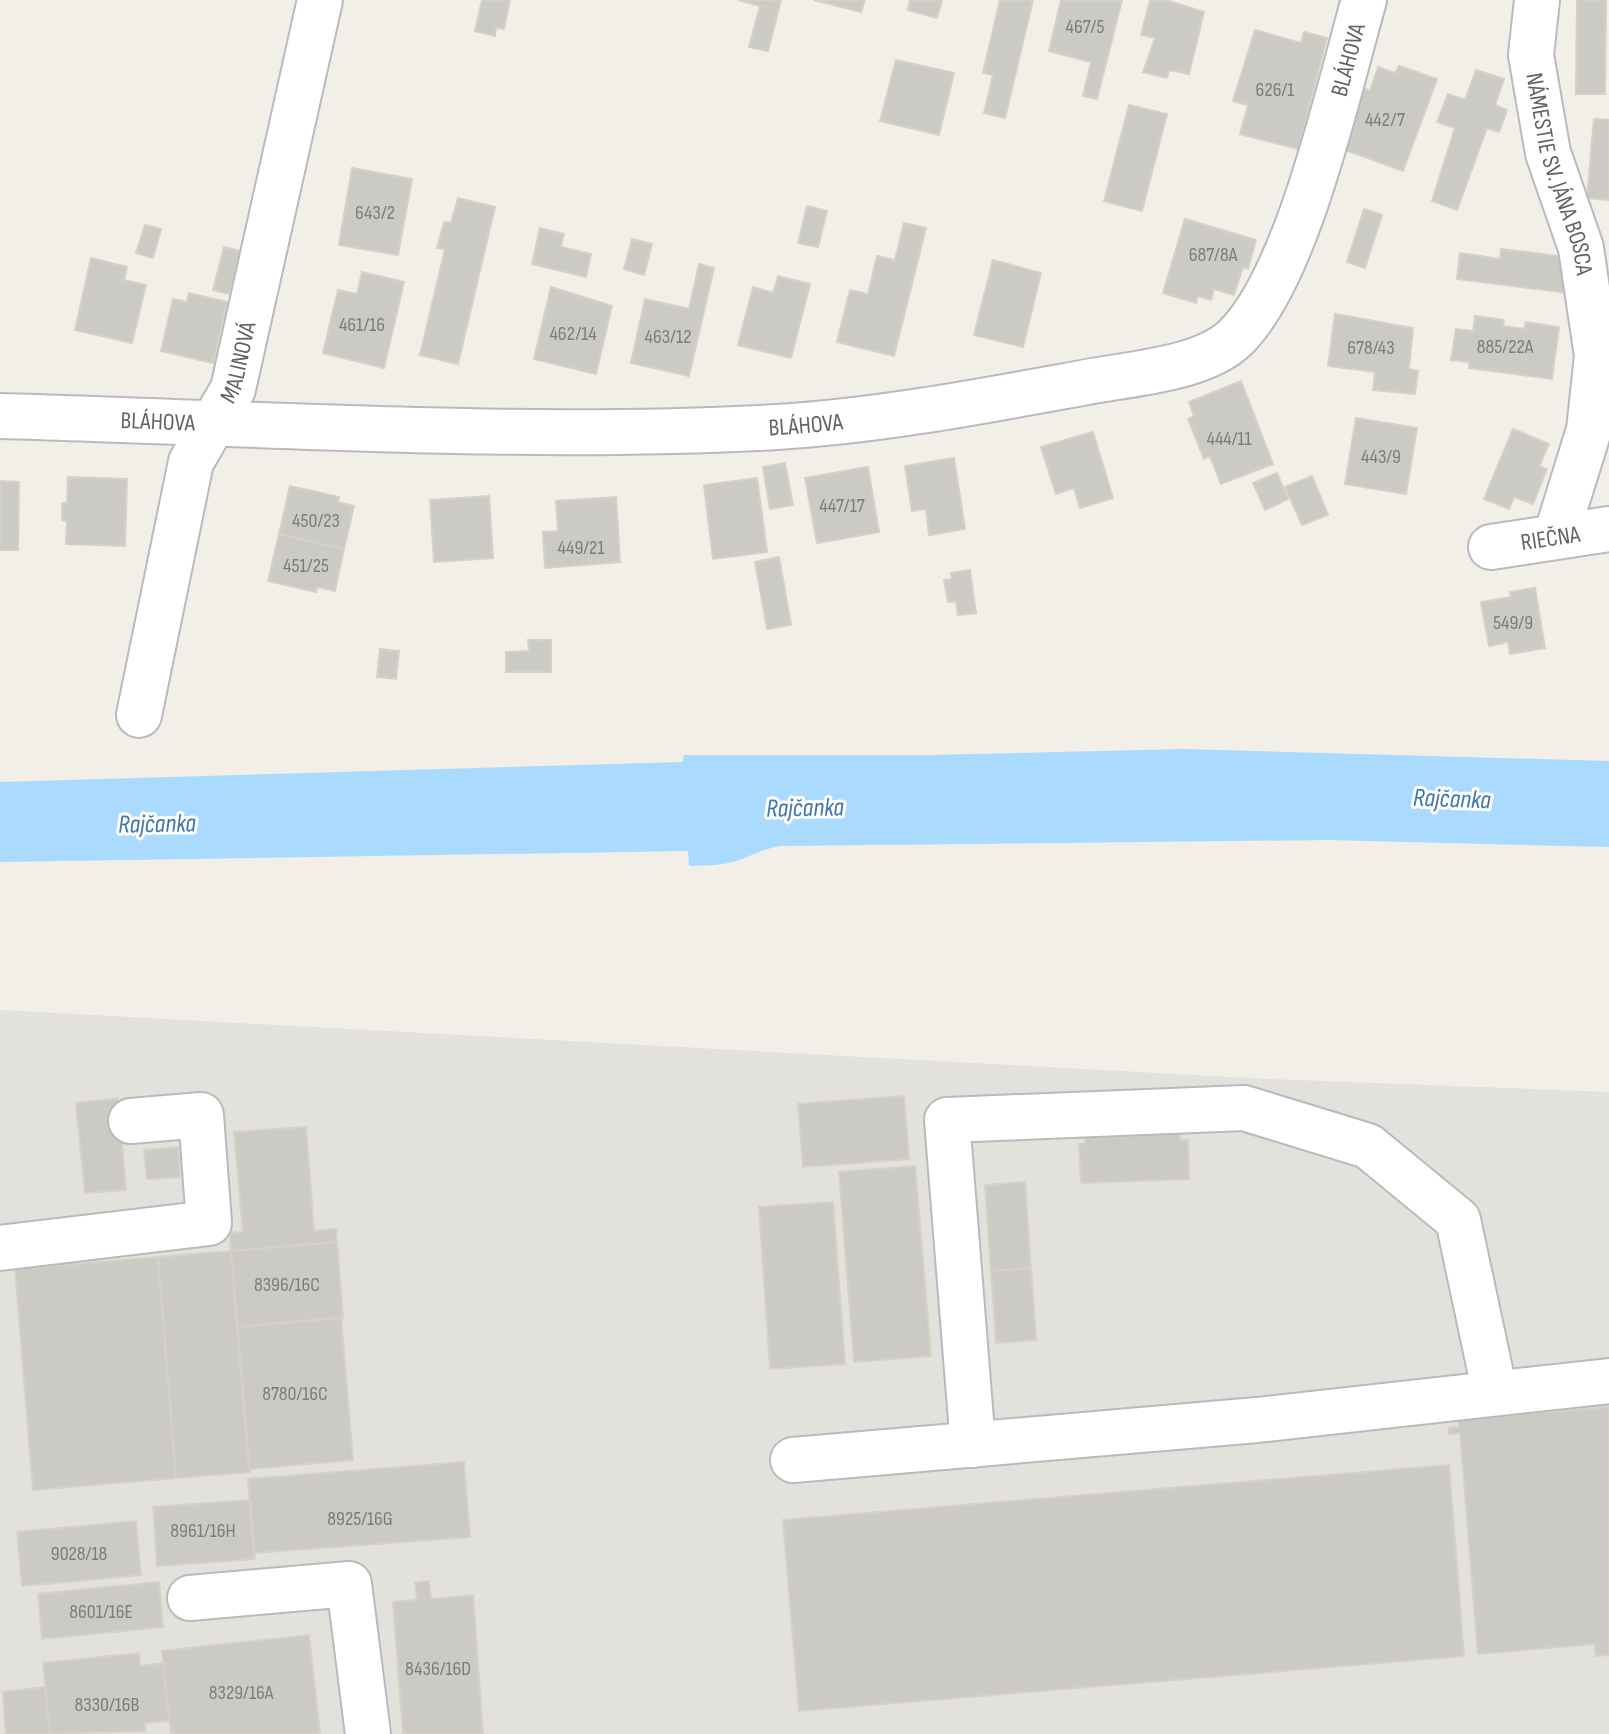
<svg xmlns="http://www.w3.org/2000/svg" width="1609" height="1734" viewBox="0 0 1609 1734" font-family="'Sofia Sans Condensed',sans-serif">
	<style>
		.industrial { fill: #e3e1dc }
		.water { fill: #aadbff }
		.building { fill: #cccac4; stroke: #d6d1c5; stroke-width: 2 }
		.lines { fill: none; stroke-linecap: round; stroke-linejoin: round }
		.minor-casing { stroke: #b8babe; stroke-width: 48 }
		.minor { stroke: #fff; stroke-width: 44 }
		.labels { text-anchor: middle; stroke-width: 6; stroke-linejoin: round; paint-order: stroke }
		.number-label { font-size: 20px; fill: #7a7d7f }
		.street-label { font-size: 24px; fill: #5f6368; stroke: #fff }
		.water-label { font-size: 26px; font-style: italic; fill: #3e76ad; stroke: #fff }
	</style>
	<rect width="100%" height="100%" fill="#f1efe7"/>
	<path class="industrial" d="M0,1010L1267,1079L1609,1092V1734H0Z"/>
	<path class="water" d="M1184,749L1609,761V847L1328,840L780,846C765,849 756,853 742,859C726,866 706,865 689,866L688,851L0,862V782L683,762L684,755H932Z"/>
	<path class="building" d="M482,0H510L504,29L496,28L495,36L475,31Z
		M738,0H781L768,51L749,47L760,6Z
		M814,0H865L861,12Z
		M910,0H942L937,18L908,10Z
		M1000,0H1033L1005,118L984,113L993,75L983,73Z
		M1061,0H1122L1097,99L1083,96L1091,62L1049,51Z
		M1150,0H1166L1204,12L1189,74L1169,70L1167,78L1143,72L1155,38L1141,35Z
		M1577,0H1606L1605,94H1576Z
		M1255,30L1301,43L1304,32L1327,38L1298,149L1240,134L1248,105L1233,101Z
		M896,60L954,73L939,135L880,121Z
		M1399,66L1437,79L1403,171L1337,147L1359,86L1370,91L1378,67L1395,73Z
		M1476,70L1504,79L1495,105L1507,110L1499,132L1487,128L1457,210L1432,201L1455,128L1437,122L1448,94L1465,100Z
		M1129,105L1167,114L1142,211L1104,201Z
		M1594,119L1609,120V200L1587,198Z
		M352,168L412,179L398,255L339,245Z
		M458,198L495,207L458,364L420,355L445,249L437,248L444,222L451,223Z
		M807,206L827,211L818,247L798,243Z
		M1364,209L1382,215L1365,268L1347,262Z
		M1185,219L1256,240L1248,269L1243,267L1234,295L1214,289L1211,300L1198,296L1196,303L1163,293Z
		M904,223L926,228L894,356L837,342L850,290L868,294L877,256L895,260Z
		M145,225L161,229L153,258L136,253Z
		M540,228L564,234L561,247L591,254L586,277L532,264Z
		M632,239L652,244L644,275L624,269Z
		M224,247L240,251L230,294L213,290Z
		M1501,249L1573,258L1568,293L1457,279L1460,253L1500,259Z
		M91,258L127,267L124,280L146,285L132,343L75,330Z
		M993,260L1041,273L1023,347L974,335Z
		M699,264L714,268L689,376L631,363L645,299L689,309Z
		M362,272L404,282L384,368L323,353L338,290L357,294Z
		M778,276L810,284L791,358L738,345L753,287L773,293Z
		M551,287L612,306L596,374L534,359Z
		M189,293L227,302L213,363L161,351L173,299L187,302Z
		M1335,314L1413,328L1409,369L1418,371L1415,394L1373,390L1375,372L1328,366Z
		M1475,316L1504,320L1503,326L1524,329L1526,322L1559,327L1552,379L1469,368V362L1451,360L1456,329L1473,331Z
		M1241,381L1273,464L1221,484L1210,456L1204,459L1188,419L1194,416L1189,402Z
		M1356,418L1417,428L1406,494L1345,484Z
		M1513,429L1549,444L1539,466L1547,469L1533,504L1514,497L1509,509L1484,499Z
		M1093,432L1113,498L1080,508L1074,488L1056,494L1041,447Z
		M954,458L965,529L929,535L926,509L912,511L905,466Z
		M785,463L793,505L770,509L763,467Z
		M868,467L879,532L817,543L805,478Z
		M1277,473L1288,499L1265,510L1253,483Z
		M1312,476L1328,515L1302,525L1285,487Z
		M68,477L127,479L125,546L66,544L67,521L62,520V503H67Z
		M757,478L767,552L713,559L704,485Z
		M0,481L19,482L18,550H0Z
		M290,486L339,497L338,502L354,506L344,549L279,534Z
		M489,496L493,558L434,562L430,500Z
		M616,497L620,562L545,568L543,532L558,531L556,501Z
		M279,534L344,549L335,591L317,587L316,592L268,581Z
		M779,557L791,625L767,629L755,562Z
		M970,570L976,613L958,615L956,601L948,602L944,580L952,579L951,573Z
		M1535,588L1545,648L1510,654L1508,642L1489,646L1481,602L1511,597L1510,592Z
		M528,640H551V672H506V652L529,651Z
		M380,649L399,651L396,679L377,677Z
		M904,1096L909,1159L803,1167L798,1104Z
		M118,1098L126,1190L85,1193L76,1103Z
		M306,1127L314,1231L336,1229L337,1242L231,1251L230,1233L243,1232L234,1132Z
		M1180,1134V1140H1188L1189,1179L1081,1183L1079,1144H1085V1138Z
		M178,1147L180,1177L147,1179L144,1150Z
		M915,1166L931,1356L854,1362L839,1172Z
		M1025,1182L1031,1268L991,1271L985,1185Z
		M833,1202L845,1364L770,1369L759,1207Z
		M337,1242L343,1318L237,1327L231,1251Z
		M231,1251L250,1472L176,1478L158,1257Z
		M158,1257L176,1478L33,1490L15,1269Z
		M1031,1268L1036,1340L996,1343L991,1271Z
		M341,1317L353,1460L249,1469L237,1327Z
		M1609,1407V1655L1596,1656L1595,1644L1478,1654L1460,1433L1449,1434V1428L1459,1427V1419Z
		M464,1462L470,1537L254,1553L248,1479Z
		M1449,1465L1464,1656L799,1711L783,1520Z
		M250,1500L255,1559L157,1566L153,1507Z
		M136,1521L141,1575L22,1586L17,1532Z
		M429,1581L431,1599L473,1595L483,1734H403L393,1602L417,1600L415,1583Z
		M159,1582L163,1627L42,1639L38,1594Z
		M309,1635L320,1734H171L162,1651Z
		M139,1653L140,1666L163,1663L169,1721L145,1723L146,1731L50,1734L43,1663Z
		M45,1687L50,1734H6L3,1692Z"/>
	<g class="lines">
		<g class="minor-casing">
			<g id="minor">
				<path id="s1" d="M1537,0L1531,55L1548,153L1581,248L1597,356L1589,430L1556,536"/>
				<path id="s2" d="M0,416C257,423 521,441 777,427C877,421 983,401 1082,383C1126,374 1202,370 1235,338C1298,277 1339,87 1364,0"/>
				<path id="s3" d="M1491,547L1609,529"/>
				<path id="s4" d="M139,715L191,462L233,389L320,0"/>
				<path d="M0,1248L209,1223L201,1115L131,1121"/>
				<path d="M973,1445L947,1120L1244,1108L1368,1146L1458,1220L1495,1393"/>
				<path d="M793,1460L1257,1420L1609,1381"/>
				<path d="M190,1598L349,1584L368,1734"/>
			</g>
		</g>
		<use href="#minor" class="minor"/>
	</g>
	<g class="labels">
		<g class="number-label">
			<text x="1085" y="33">467/5</text>
			<text x="1275" y="96">626/1</text>
			<text x="1385" y="126">442/7</text>
			<text x="375" y="219">643/2</text>
			<text x="1213" y="261">687/8A</text>
			<text x="362" y="331">461/16</text>
			<text x="573" y="340">462/14</text>
			<text x="668" y="343">463/12</text>
			<text x="1505" y="353">885/22A</text>
			<text x="1371" y="354">678/43</text>
			<text x="1229" y="445">444/11</text>
			<text x="1381" y="463">443/9</text>
			<text x="842" y="512">447/17</text>
			<text x="316" y="527">450/23</text>
			<text x="581" y="554">449/21</text>
			<text x="306" y="572">451/25</text>
			<text x="1513" y="629">549/9</text>
			<text x="287" y="1291">8396/16C</text>
			<text x="295" y="1400">8780/16C</text>
			<text x="360" y="1525">8925/16G</text>
			<text x="203" y="1537">8961/16H</text>
			<text x="79" y="1560">9028/18</text>
			<text x="101" y="1618">8601/16E</text>
			<text x="438" y="1675">8436/16D</text>
			<text x="241" y="1699">8329/16A</text>
			<text x="107" y="1711">8330/16B</text>
		</g>
		<g class="street-label">
			<text dy="8" stroke="none"><textPath href="#s2" startOffset="1550">BLÁHOVA</textPath></text>
			<text dy="8" stroke="none"><textPath href="#s1" startOffset="178">NÁMESTIE SV. JÁNA BOSCA</textPath></text>
			<text dy="8" stroke="none"><textPath href="#s4" startOffset="370">MALINOVÁ</textPath></text>
			<text dy="8" stroke="none"><textPath href="#s2" startOffset="158">BLÁHOVA</textPath></text>
			<text dy="8" stroke="none"><textPath href="#s2" startOffset="806">BLÁHOVA</textPath></text>
			<text dy="8" stroke="none"><textPath href="#s3" startOffset="60">RIEČNA</textPath></text>
		</g>
		<g class="water-label">
			<text transform="translate(1452 798) rotate(2)" y="9">Rajčanka</text>
			<text transform="translate(805 807) rotate(-1)" y="9">Rajčanka</text>
			<text transform="translate(157 823) rotate(-1)" y="9">Rajčanka</text>
		</g>
	</g>
</svg>
